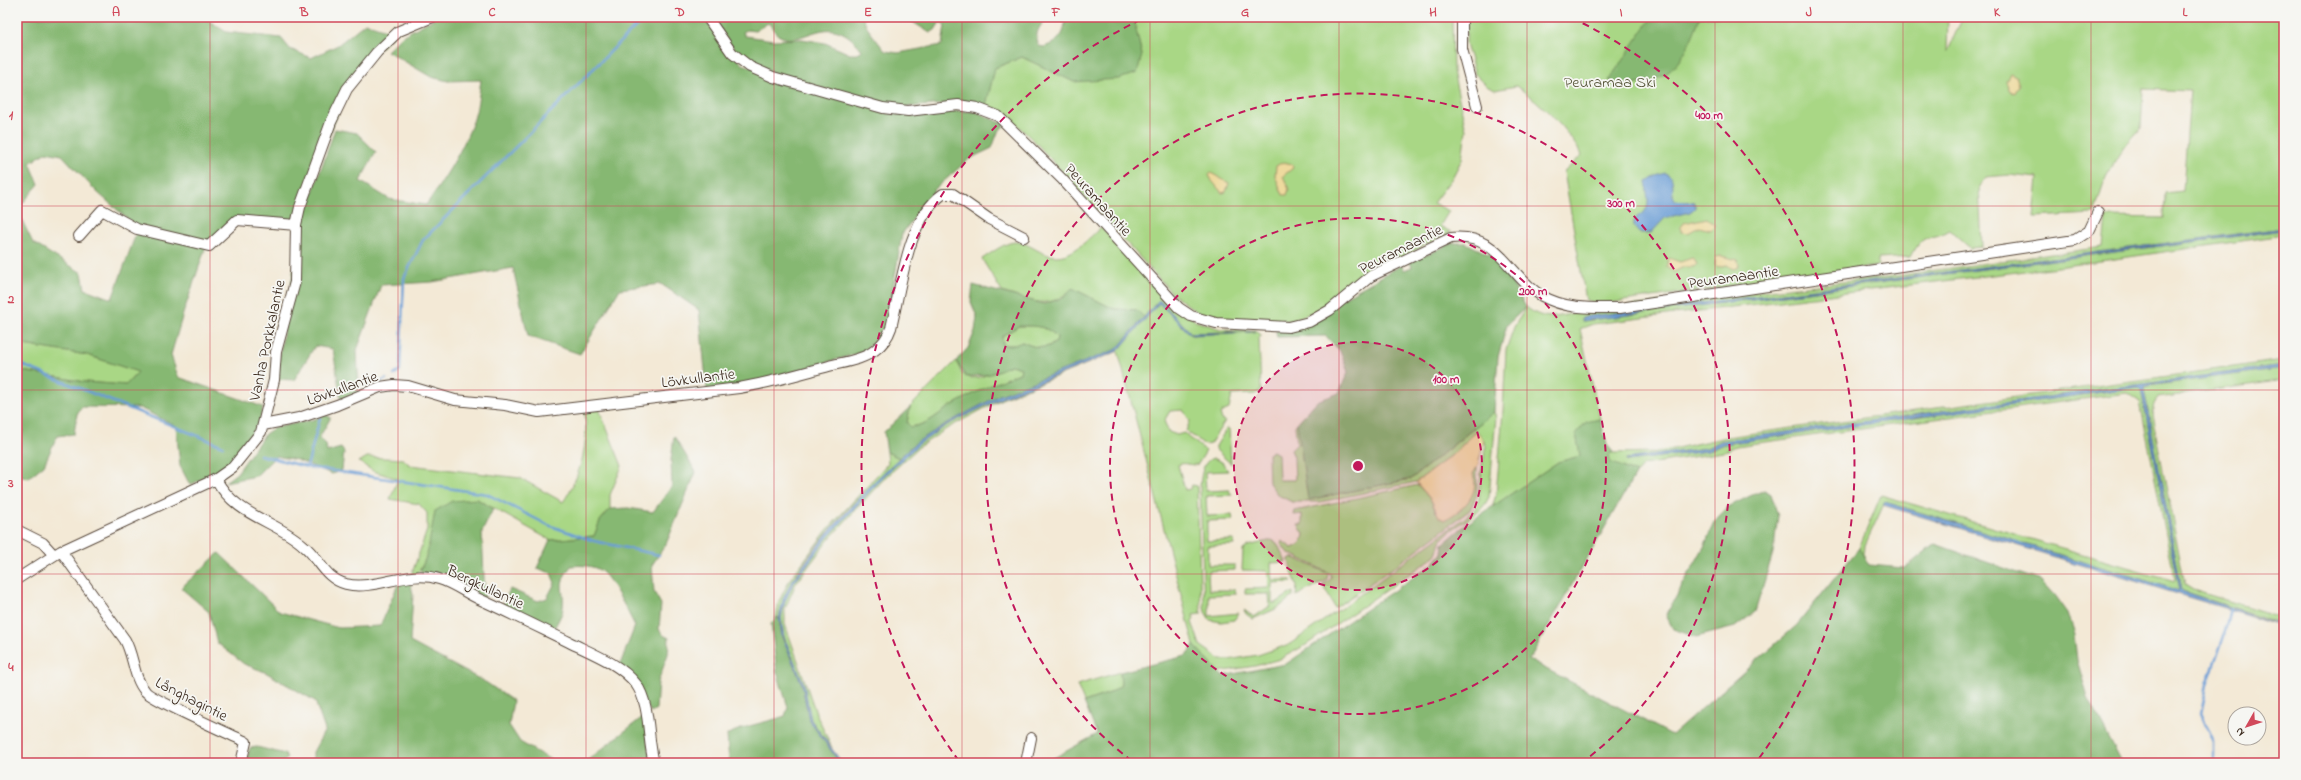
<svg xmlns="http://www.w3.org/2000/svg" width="2301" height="780" viewBox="0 0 2301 780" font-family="'Indie Flower',sans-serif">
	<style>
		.green { fill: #a9d785; stroke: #728052 }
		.forest { fill: #86b872; stroke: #607148; fill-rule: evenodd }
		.sand { fill: #eeda9e; stroke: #94825e }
		.water { fill: #6a9dd6; stroke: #52647a }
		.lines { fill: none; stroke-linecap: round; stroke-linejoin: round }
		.stream { stroke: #6a9dd6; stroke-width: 2.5 }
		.minor-casing { stroke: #57473a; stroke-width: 12 }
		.minor { stroke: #fff; stroke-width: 10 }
		.grid { fill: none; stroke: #d1495b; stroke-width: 1; stroke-opacity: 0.55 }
		.ring { fill: none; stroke: #c2185b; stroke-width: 2; stroke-dasharray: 7 5 }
		.labels { text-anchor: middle; stroke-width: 3.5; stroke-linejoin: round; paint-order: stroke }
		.park-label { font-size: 16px; fill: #565538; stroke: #f6f6f2 }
		.street-label { font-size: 16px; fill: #3b2a1e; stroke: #f6f6f2 }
		.centre { fill: #c2185b; stroke: #f6f6f2; stroke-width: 2 }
		.ring-label { font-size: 12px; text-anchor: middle; font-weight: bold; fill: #c2185b; stroke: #f6f6f2; stroke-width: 3.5; stroke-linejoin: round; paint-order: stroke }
		.neatline { fill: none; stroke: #d1495b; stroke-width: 1.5 }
		.grid-label { font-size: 13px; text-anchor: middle; font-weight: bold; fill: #d1495b }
	</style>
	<rect width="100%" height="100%" fill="#f6f6f2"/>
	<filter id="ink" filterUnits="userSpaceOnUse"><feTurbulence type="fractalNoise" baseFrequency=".025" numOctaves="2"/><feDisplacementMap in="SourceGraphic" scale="8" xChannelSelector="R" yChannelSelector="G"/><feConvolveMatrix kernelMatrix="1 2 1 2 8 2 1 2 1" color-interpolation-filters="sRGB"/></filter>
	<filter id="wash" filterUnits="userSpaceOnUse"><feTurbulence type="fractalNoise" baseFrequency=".012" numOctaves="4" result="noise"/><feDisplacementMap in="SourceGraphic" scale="16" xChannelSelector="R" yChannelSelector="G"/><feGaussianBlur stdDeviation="0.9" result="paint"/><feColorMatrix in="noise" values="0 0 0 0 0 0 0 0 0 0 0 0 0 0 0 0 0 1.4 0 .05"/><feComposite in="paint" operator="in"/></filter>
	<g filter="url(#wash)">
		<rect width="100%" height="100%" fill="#f3e9d6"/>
		<path class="green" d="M1133,17H1447L1452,19L1453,71L1466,130L1462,159L1452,178L1433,203L1449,211L1440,226L1451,232L1364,276L1323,308L1294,320L1244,322L1204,317L1173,294L1037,144L1006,114L986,105L995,68L1022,57L1074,82L1142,55Z
			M1467,17H1948L1947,52L1963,17H2284V228L1776,294L1582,317L1583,321L2284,230V235L2058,267L1593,324L1580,329L1600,419L1586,423L1581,456L1558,462L1492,507L1496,495L1503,411L1506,350L1514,327L1526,307C1546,323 1559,316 1582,311L1879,278L2103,247L2106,217L2164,218L2165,193L2183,191L2190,91L2143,89L2141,128L2124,147L2106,177L2094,214L2034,217L2038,178L2009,175L1986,177L1979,186L1982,247L1970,248L1950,230C1928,243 1925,229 1911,257L1878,259V266L1601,304L1586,301L1564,172L1582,155C1565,127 1543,104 1516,86L1495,90L1488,87L1475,74L1466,43Z
			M1101,227L1195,321L1221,329L1256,330L1262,336L1259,337L1261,391L1255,394L1232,395L1229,409L1220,413L1222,420L1225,421L1210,444L1205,445L1186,431L1190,421L1183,410L1170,411L1164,421L1169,432L1177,435L1184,433L1206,451L1198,464C1191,467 1185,461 1178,465L1185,490L1190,489L1192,485L1197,486L1201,614L1193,615L1194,619L1192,622L1200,645L1221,660H1228L1258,655L1290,644L1350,602L1470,514L1474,510L1479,499L1481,473L1486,445L1477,431L1451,456L1416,482L1320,502H1292L1278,495L1269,483L1268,454L1273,451L1278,454L1279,480H1295L1294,457L1291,450L1297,444L1295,426L1297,423L1309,500L1411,479L1494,412L1496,417L1489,497C1480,518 1457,522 1443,538C1439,544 1438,551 1434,557L1306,645L1280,659L1255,666L1218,672L1194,645L1118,351L1002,399L948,428L919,447L882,481L830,538L796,583L785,609V624L817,716L832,748L811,720L794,660L784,637L781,618L785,601L794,582L828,537L882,478L919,444L947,425L1001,398L1118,351L1159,303L1191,335L1255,331L1191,333L1159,300L1144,317L1137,310L1114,309L1072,288C1050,312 1030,300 1002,292L982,259C990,254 1005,242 1015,242C1026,242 1034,249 1043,253C1067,264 1085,242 1101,227Z
			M1019,326C1034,326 1046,325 1057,337L1056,342C1044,351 1034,347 1022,342L1015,345H1003L1002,336Z
			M17,344L87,355L138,372L126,385L85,382L17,370Z
			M2284,360V365L1721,441L1707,448L1626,459L1627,461L1708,451L1723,444L2139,387L2141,389L2180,591L1885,502L1865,545L1864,558L1859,548L1881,495L2175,581L2140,402L2127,393L1736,446L1723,452L1643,465L1636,473L1610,462L1609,453L1659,452L1727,437Z
			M956,361L962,374L971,378L981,377L1011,365L1021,368L1020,373C996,382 974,393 951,406C936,415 930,424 911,427L907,423L910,407Z
			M2284,368V380L2158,398L2154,404L2152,414L2185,585L2193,590L2284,618V624L2182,591L2144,390L2145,386H2148Z
			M599,409L622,466L610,495V509L600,521L594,536L550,540L477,499L435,512C432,527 428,574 411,576L427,530V513L419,504L390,499L398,479L373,471L359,462L367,457L403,459L410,465L520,478L563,502C580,478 590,441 584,411Z
			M1227,428L1229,429L1231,464L1216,450V446Z
			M887,452L899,458C861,494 820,535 792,581C785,592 782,605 779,618H776L779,601L790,579L827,530L888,463Z
			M1213,458L1222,462L1228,471L1205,472L1206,491L1229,490L1232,495L1206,496L1207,516L1232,515L1233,520L1207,521V541L1234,540V545L1208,546V565H1235V570L1208,571L1209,590H1235L1236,594L1209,595V616L1239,613L1234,620L1221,622L1210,620L1205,612L1204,606L1200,487C1201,477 1202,461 1213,458Z
			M1477,464V494L1470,510L1394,567L1335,608L1323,585L1331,579V574L1287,552L1281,544L1282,541L1292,548C1300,545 1303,542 1304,534L1298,525H1302V514L1294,515L1295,511L1418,485L1431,500L1436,512L1444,519C1458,512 1480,493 1473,474Z
			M1272,540L1277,543L1286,562L1271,563L1272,580H1291L1292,582L1272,583V603H1276L1293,592V596L1278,608L1253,619L1246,614L1244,610L1254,617L1270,606L1269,594H1245V589L1269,588L1268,571L1242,570L1243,550L1248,546Z
			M1292,557L1325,572L1328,574L1327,580L1296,596L1297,586L1289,562V559Z
			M1120,672L1121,685L1110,693L1084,702L1077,685Z"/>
		<path class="forest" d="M17,17H203L226,32L281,38L290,49L311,58L338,45L365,23L395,33L354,75L293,222L236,218L208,243L138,228L97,192L62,155L46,152L30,163L39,184L17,210L33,243L82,273L85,289L112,299L137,231L206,246L183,314L171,355L178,377L263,407L257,432L228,466L190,485L180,466L176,426L140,408L82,407L77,414L74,434L57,436L44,465L28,478L17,474V445L23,430L17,429V370L85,382L126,385L138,372L87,355L17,344Z
			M437,17H703L742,64L888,113L913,116L959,111L977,112L1005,125L998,132L992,148L969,159L935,189L902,234L886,330L863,352L754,383L707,390L699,310L661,284L620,289L580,354L528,336L513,268L432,282L381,285L357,350L359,392L341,400L333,349L315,346L294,380L276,379L300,229L335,129L357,133L376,152L360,181L389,199L426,205C445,178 463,150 474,119C478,107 479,92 481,80L448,81L431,77L387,51L402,36Z
			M712,17H863L868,29L885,51L898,53L942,45L945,26L940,22L935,30L930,33L905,17H961L964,20L973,23L988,17H1049C1040,25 1033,33 1039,46L1044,47C1059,42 1067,33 1064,17H1133L1142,55L1137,73L1119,79L1074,82L1022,57L995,68L986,105L959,103L905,107L890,106C852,95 759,77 735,50C726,40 720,28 712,17ZM768,23C772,26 774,32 778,35C803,51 827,5 862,50L858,54H850L825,43L802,39L774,40L745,36L743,32L747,30L755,31Z
			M1652,17H1700C1691,41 1680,72 1653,80C1642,83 1631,83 1619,88L1609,80Z
			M1453,243H1466L1498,259L1526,307L1507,325L1498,357L1494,412L1411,479L1308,500L1297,423L1317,401L1339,393L1348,372L1340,351L1326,336L1277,337L1276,331L1290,328L1402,265L1404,270L1412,267L1410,262Z
			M973,285L1044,304L1063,298L1072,288L1114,309L1137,310L1144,317L1118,349L1000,395L946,424L917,442L899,458L887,452L884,432L910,407L907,423L911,427C930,424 936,415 951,406C974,393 996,382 1020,373L1021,368L1011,365L991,374L966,377L956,361L968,348L975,331L977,317L971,302ZM1019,326C1034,326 1046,325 1057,337L1056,342C1044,351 1034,347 1022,342L1015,345H1003L1002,336Z
			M325,415L330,417V419L319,438L326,444L327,452L341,448L344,452L342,470L332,474L297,460L276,456L256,476L225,482L237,473L265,434L274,428L312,420Z
			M1600,419L1607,445L1613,452L1609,454L1610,462L1636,473L1529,660L1672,735L1797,625L1859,548L1869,565L1905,568L1935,544L2041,581L2054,595L2067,613L2074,634L2077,660L2088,698L2122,763H1045L1097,734L1084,702L1110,693L1121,685L1120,672L1186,656L1194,645L1222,676L1286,664L1433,564L1442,553L1443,544L1464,526L1558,462L1580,456L1576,434L1586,422Z
			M674,436L696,472L666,544L652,565L654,592L661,604L659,629L663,635L669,638L668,654L658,682L656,709L651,712L619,667L635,626C629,614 611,578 601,571C593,565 580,565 571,566C556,586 565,587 563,607C563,615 555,625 552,633L502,607L510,589L538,601L547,598L555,583L551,573L537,568L550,540L594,536L600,521L610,509L628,508L653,512L672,486L671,460Z
			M1765,490L1771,494L1778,516L1773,553L1755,612L1735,627L1696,637L1673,629L1666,615L1705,545L1713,524L1728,507L1750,496Z
			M477,499L493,509L482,532L485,598L425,575L420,571L427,555L435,511L452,501Z
			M219,553L280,612L339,628L380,626L399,582L410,581L413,594L410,642L487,683L513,701L509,725L520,742L556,763H313V752L325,730L315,701L265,672L244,664L217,643L209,612L181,588Z
			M776,618H779L782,637L802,684L809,720L840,763H729L727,735C745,725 765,723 785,716L788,707L777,672L771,624Z
			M644,716L650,759L641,763H584Z
			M257,747L285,754L287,759L281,763H246L250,748Z"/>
		<path class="sand" d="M2010,73L2016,76L2019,85L2015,93L2010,91L2006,82Z
			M1283,162L1292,164L1293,168L1283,176L1289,189L1287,195H1283L1275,176L1276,166Z
			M1211,173L1229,183L1226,192L1222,193L1212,181L1209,175Z
			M1707,218L1715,225L1710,230L1699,227L1688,233L1681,232V227L1684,223Z
			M1721,256L1738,260L1739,267L1733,269L1727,265L1718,267L1715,265L1716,257Z
			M1669,258L1680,262L1692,258L1695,260L1697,265L1693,267H1684L1674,272L1666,267Z
			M1477,431L1484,440L1478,465L1473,474C1481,496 1460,512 1444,520L1439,517L1431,500L1416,482L1451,456Z"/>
		<path class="water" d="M1665,173C1678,178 1670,191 1674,200L1695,202V208L1690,212L1665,218L1651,233H1639C1636,230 1633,226 1634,222C1635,216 1644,214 1647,208C1650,200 1645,191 1647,182L1656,176Z
			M2284,228V230L1582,321V317L1776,294Z
			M1159,300L1191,333L1255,332L1191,335L1159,303L1118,351L1001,398L947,425L919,444L882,478L828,537L794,582L785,601L781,618L784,637L804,684L811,720L840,760L842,763H840L809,720L802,684L782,637L779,618L783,599L792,581L826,535L880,476L917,442L946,424L1000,395L1117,349Z
			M2284,365V368L2145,386L2144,390L2182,591L2284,626L1883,505L1885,502L2180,591L2141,389L2139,387L1723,444L1708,451L1627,461L1626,459L1707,448L1721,441Z"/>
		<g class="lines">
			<path class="stream" d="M17,363L223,446
				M394,375L400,370L404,278L423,240L645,17
				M379,383L386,379
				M260,455L307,467L320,418
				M307,467L487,494L548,525L594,541L659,555
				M2214,763V743L2201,713L2207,685L2224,636L2230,608"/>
		</g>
	</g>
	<g filter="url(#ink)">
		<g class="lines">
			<g class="minor-casing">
				<path id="minor" d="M707,17L732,53L750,67L773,77L883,108L908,111L958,105L977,108L998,116L1062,179L1179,308L1191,316L1216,323L1289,327L1309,322L1330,310L1371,276L1451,238C1500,233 1507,275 1542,296C1567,310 1593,308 1620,308L2075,240L2089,231L2098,212
					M1462,17V49L1477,106
					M79,236L102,210L137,229L209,246L237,220L296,225
					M263,425L299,418L337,405L380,387L394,385L408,386L455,400L505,405L539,412L739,388C769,383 799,374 829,366C844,362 863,360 875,350C883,344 888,337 891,328C901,288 907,219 943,194H953L989,219L1024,237
					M216,479C236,517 276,520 304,546C320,559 324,578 346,584C376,591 408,569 439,579C453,583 466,593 479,599C510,613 540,628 569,642C591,653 621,664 636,684C651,705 647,739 654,763
					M17,530L43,543L53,554
					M61,551L125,640C134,656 133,677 145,691C149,698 232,735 246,742L241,763
					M17,579L61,551L216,479L233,467L261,432L274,380L276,352L295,282L296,225L300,207L331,122L347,89L377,52L399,31L433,17
					M1026,763L1031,738"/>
			</g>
			<use href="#minor" class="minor"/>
		</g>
	</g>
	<path class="grid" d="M210,17V763M398,17V763M586,17V763M774,17V763M962,17V763M1150,17V763M1339,17V763M1527,17V763M1715,17V763M1903,17V763M2091,17V763M17,206H2284M17,390H2284M17,574H2284"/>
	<circle cx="1358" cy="466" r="124" fill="#c2185b" fill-opacity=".12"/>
	<g class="ring">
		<circle cx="1358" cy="466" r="124"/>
		<circle cx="1358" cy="466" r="248"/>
		<path d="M1132 761A372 372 0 1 1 1584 761"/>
		<path d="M959 761A496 496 0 0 1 1144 18M1572 18A496 496 0 0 1 1757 761"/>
	</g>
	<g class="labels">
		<g class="park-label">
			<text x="1610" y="87">Peuramaa Ski</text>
		</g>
		<g class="street-label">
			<text transform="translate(1099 199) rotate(48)" y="6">Peuramaantie</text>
			<text transform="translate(1400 248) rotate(-27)" y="6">Peuramaantie</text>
			<text transform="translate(1733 276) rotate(-8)" y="6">Peuramaantie</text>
			<text transform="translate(266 340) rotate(-78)" y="6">Vanha Porkkalantie</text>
			<text transform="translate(698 377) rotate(-7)" y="6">Lövkullantie</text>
			<text transform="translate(342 387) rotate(-20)" y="6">Lövkullantie</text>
			<text transform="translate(486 586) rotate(25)" y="6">Bergkullantie</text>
			<text transform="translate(192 698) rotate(27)" y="6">Långhagintie</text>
		</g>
	</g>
	<circle cx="1358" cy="466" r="6" class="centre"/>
	<g class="ring-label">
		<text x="1709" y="119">400 m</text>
		<text x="1621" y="207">300 m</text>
		<text x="1533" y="295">200 m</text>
		<text x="1446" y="383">100 m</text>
	</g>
	<rect width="2301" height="780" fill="none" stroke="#f6f6f2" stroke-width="44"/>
	<g transform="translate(2247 726) rotate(231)"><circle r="19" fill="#f6f6f2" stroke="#aba49d"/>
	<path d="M0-3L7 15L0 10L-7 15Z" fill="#d1495b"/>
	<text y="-6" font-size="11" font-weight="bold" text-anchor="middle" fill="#3b2a1e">N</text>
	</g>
	<rect x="22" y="22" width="2257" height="736" class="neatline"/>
	<g class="grid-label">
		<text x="116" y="16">A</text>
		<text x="304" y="16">B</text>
		<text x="492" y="16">C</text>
		<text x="680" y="16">D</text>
		<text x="868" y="16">E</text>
		<text x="1056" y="16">F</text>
		<text x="1245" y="16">G</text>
		<text x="1433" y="16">H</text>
		<text x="1621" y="16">I</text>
		<text x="1809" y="16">J</text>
		<text x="1997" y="16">K</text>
		<text x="2185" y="16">L</text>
		<text x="11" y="119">1</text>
		<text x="11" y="303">2</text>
		<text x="11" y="487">3</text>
		<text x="11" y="671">4</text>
	</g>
</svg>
